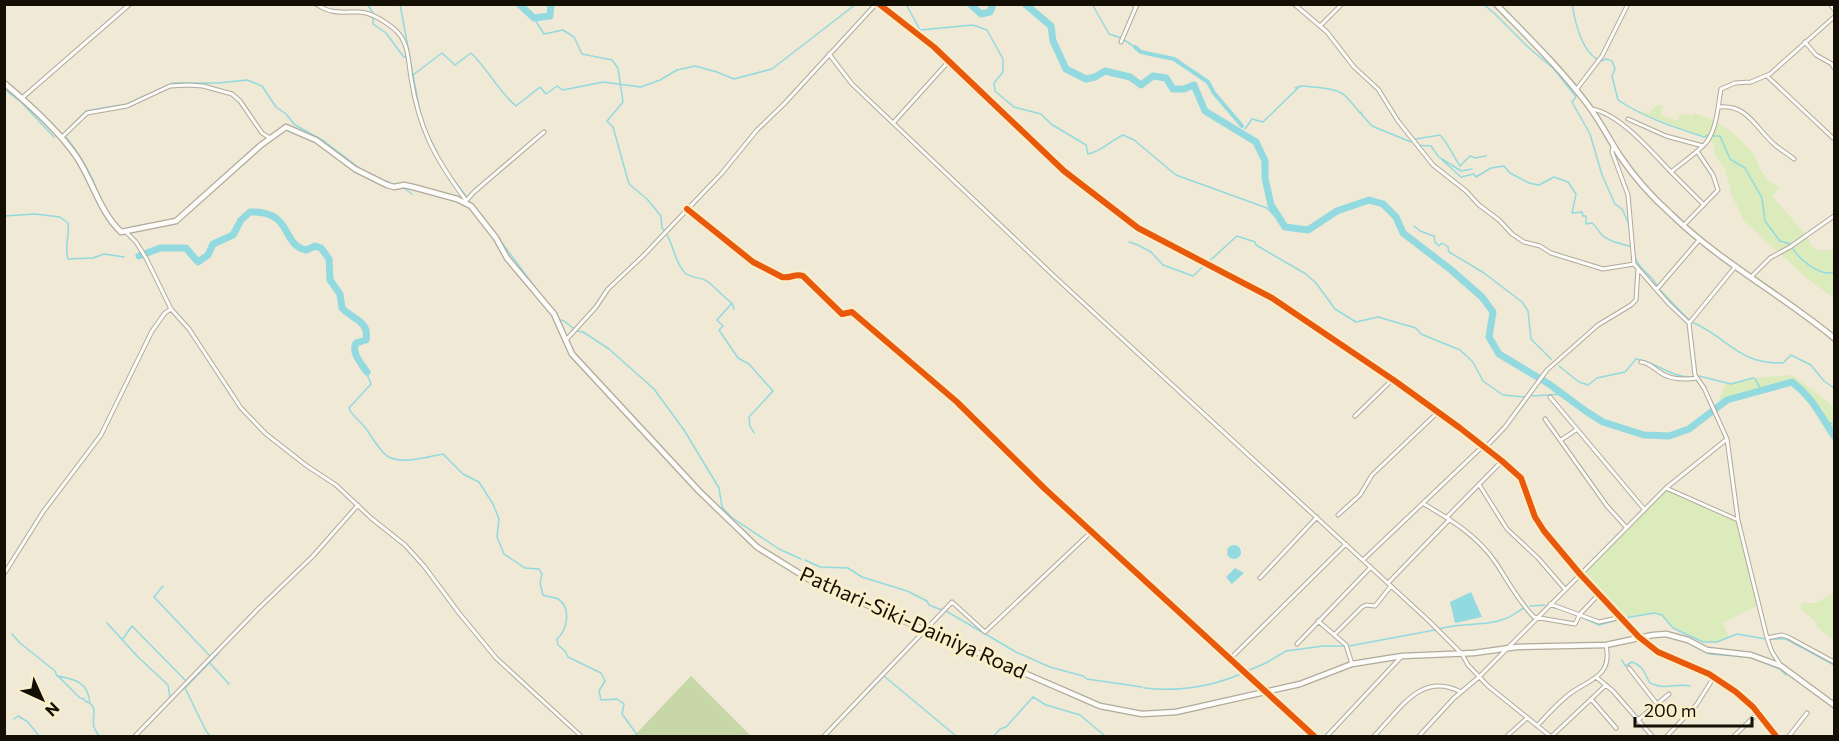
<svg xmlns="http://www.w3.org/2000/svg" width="1839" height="741" viewBox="0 0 1839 741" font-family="Commissioner,sans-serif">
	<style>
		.green { fill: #dbebbb }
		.forest { fill: #c8d7a8 }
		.water { fill: #92dadf }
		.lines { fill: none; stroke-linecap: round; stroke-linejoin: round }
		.stream { stroke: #92dadf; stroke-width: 1.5 }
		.canal { stroke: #92dadf; stroke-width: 4 }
		.river { stroke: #92dadf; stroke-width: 7 }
		.street-casing { stroke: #afaa9b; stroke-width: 5 }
		.secondary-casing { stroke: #afaa9b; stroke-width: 7 }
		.street { stroke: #fdfcf9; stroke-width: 3 }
		.secondary { stroke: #fdfcf9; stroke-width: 4.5 }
		.cycleway-casing { stroke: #fbeeca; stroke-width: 10 }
		.cycleway { stroke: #e8590c; stroke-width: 6 }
		.labels { text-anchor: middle; stroke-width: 6; stroke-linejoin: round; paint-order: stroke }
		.street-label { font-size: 21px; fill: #130f04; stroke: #fbeeca }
	</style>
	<rect width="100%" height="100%" fill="#f0e9d5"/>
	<path class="green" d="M1657,105L1663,106L1661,115L1678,121L1679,114L1692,116L1695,113C1706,118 1717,121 1726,128C1736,135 1760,156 1759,168L1769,181L1779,187L1773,197L1807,236L1811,245L1818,250H1834V298L1810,281L1744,221L1731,193L1725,169L1716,157L1713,144L1709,139L1633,110L1649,113Z
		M1792,375L1834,407V437C1821,416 1812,397 1792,382L1727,400H1719L1726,384L1752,378Z
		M1666,488L1738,520L1759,605L1723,623L1729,637L1717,642H1703L1673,628L1662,615L1654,613L1622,617L1580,574Z
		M1834,592V640L1818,628L1815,621L1801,609V603H1817Z"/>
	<path class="forest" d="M691,676L751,736H634Z"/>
	<path class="water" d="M1227 552a7 7 0 1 1 14 0a7 7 0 1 1-14 0Z
		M1235,568L1244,573L1232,584L1226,577Z
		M1471,592L1482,617L1455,623L1450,602Z"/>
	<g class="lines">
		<path class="stream" d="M367,4L373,13V24L386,33L403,56L407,58
			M400,4L413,75L442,53L455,65L471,53C488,69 498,91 516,106L540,87L546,94L557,86L563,90L603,82L641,87L660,80L677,70L695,66L717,72L734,79L772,69L856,4
			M906,4L920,30L973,25L987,30L1003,59V72L994,83L995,91L1014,107L1041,114L1051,124L1086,145L1088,154C1101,152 1110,141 1123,135L1134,140L1176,175L1267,208L1285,227
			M1092,4L1109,34L1121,38L1135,47
			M1483,4L1494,13L1529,48L1554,69L1576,97L1572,102L1590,134L1602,175L1615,204L1622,209L1629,224
			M1572,4C1575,22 1581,50 1597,59
			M534,18L544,34L563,30L574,37L582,54L612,60L618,68L623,102L607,121L613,127L629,184L647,199L661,216L662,228L665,231
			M92,39L125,10
			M1601,61L1606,59L1612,61L1615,69L1612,76L1618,100C1645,118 1674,127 1704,137L1708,135
			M413,75L420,112
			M1295,88C1303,84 1307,87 1315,87C1342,90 1343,91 1360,113L1361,112L1362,115L1372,126L1411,142
			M4,89L21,102L54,137
			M26,97L34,90
			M1245,129L1252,119L1263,122L1300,86
			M60,132L63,134L86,111L127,104L173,83H218L247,80L262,86L276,107L286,114L295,125L324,141L362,170
			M427,133L443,164
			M65,136C80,154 90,171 98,193
			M1712,136H1720L1730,159L1745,168L1762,198L1765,221L1780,241L1790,244C1797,258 1819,277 1834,272
			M1416,139L1440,135C1448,143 1453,156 1460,166L1470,156L1475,158L1486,156
			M1415,145L1431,146L1438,156
			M1439,157L1461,177L1474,174L1476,177L1491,168L1504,166L1510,173L1529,183L1539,185L1554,177L1568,182L1576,194L1572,213L1582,212L1583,216H1586V224L1592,223C1597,227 1598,231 1602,235C1610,243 1622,243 1631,247
			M1442,159L1461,171L1472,169
			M450,175L466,196
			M380,179L395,185
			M402,188H404L412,194
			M476,208L543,298
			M4,216L35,214L60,217L68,223C70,235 64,246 68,259L93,258L104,254L124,257
			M1414,226L1420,231L1434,236L1435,242L1439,246L1442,243L1448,247L1449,252L1484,273L1522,302L1528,311L1531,339L1551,359
			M667,235C674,247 675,263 685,273C691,278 700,277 707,281C716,288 723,297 732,303L734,309
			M1129,242L1138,245L1151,252L1163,265L1193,276L1237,236L1255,242L1256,245L1306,274L1316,283L1335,309L1356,322L1378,317L1416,328L1421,334L1460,350L1473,362L1483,381L1503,395L1524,397
			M1636,259C1640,271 1652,274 1657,286
			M1659,289L1689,320
			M732,303L717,320L723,326L719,330L738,358L749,364L773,391L749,417L750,426L754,433
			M558,319L564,321L573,328
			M1692,322C1729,338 1737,364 1783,363L1791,355L1811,365L1824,381L1834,388
			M577,331L583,332L609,349L654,389L684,430L719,488L722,507L731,517L779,549L801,559
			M1829,337L1834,342
			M1559,366L1579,382L1588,385L1597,378L1625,372L1636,359C1657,362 1671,378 1693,377
			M367,374L371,384L349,408C353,418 361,421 367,430C372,437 379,450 387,456C401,465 427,457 443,454L463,474L479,482L493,504L499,519L497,537L504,554L525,568L539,569L542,574L540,583L543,595C548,597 554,597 558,599C572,608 567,630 557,639L558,645L565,651L568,657L601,673L605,681L599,691L601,700L617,699L624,704L622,714L638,736H657
			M1699,376L1731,384L1753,378L1755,379L1762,391
			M1532,396L1564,394
			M1827,425L1831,423L1834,425
			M805,560L820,567L848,568L862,577L907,591L927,601L929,605L942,610
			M163,586L154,597L210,656
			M1530,606L1545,605
			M1551,607L1559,609
			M946,611L1016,652L1050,667L1083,676L1087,679L1142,687
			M1581,617L1599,625L1621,619
			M1625,618L1654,613L1662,615L1673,628L1703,642H1717L1737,634L1766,639
			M107,623L138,657L168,685L170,698
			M1439,629C1461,622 1486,627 1507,618C1513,616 1518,611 1524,608
			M12,634L20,643L55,671L57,676
			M1769,639H1786L1834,665
			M122,640L132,626L186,681
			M1684,641L1710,654L1750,657L1780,669L1786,675
			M1349,646L1435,630
			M1622,660L1625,666L1632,662C1643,666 1645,673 1649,682C1662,691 1676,683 1690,686
			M209,662L229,684
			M1247,671L1266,663L1286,651L1323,646H1344
			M58,676L80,698L84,699L85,701C100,706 91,717 94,727C95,730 97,733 99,736
			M58,676C77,680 87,682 90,702
			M1144,688C1178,692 1211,687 1243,673
			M1757,716L1772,736
			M14,719L18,716L28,722L39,736
			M210,736L206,731L185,688L218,654
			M826,736L884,676L956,736
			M994,736L1000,729L1006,727L1033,697L1046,705L1080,715L1105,736
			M1303,736L1309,735L1310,736"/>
		<path class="canal" d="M1135,47L1141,52L1174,59L1208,82L1214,93L1242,126"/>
		<path class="river" d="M519,4L534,18L550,16L551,4
			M970,4L981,14L990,12L993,4
			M1025,4L1051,26L1053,41L1066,69L1086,79L1095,77L1105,71L1130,77L1141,85L1153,76L1166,78L1173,89H1184L1194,85L1205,111L1256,142L1265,161V178L1271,205L1285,227L1308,230L1337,211L1369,200L1383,204L1396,217L1403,233L1450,269L1482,297L1493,312L1489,337L1499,354L1549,384L1587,412L1603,422L1644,435L1669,436L1689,429L1727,400L1792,382C1813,398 1820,415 1834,436
			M139,256L160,248H186L198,262L208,255L213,244L233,235L241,220L250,212C294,211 280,244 306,250L315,246L321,248L329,259L330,280L340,294L342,308C352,319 370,321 366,340L356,343C351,353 361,363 367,372"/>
		<g class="street-casing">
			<path id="street" d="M316,4C331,14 339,12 356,12C369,11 383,20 393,28C409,40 408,60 411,78C419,129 435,158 465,199V202L474,192L544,132
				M879,4L934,47L1064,171L1138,228L1272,298L1395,381L1460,428L1502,461L1521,478L1535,517L1544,531L1580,574L1639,637L1658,652L1709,674L1736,692L1753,707L1776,736
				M1133,4L1136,7L1138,4
				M1294,4L1327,32L1354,67L1378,89L1398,121L1433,165L1466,191L1479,205L1499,220L1512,234L1524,242L1540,246L1551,253L1603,269L1634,264
				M1830,4L1834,9
				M1320,26L1342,4
				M1121,42L1136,7
				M1805,42L1816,55L1832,64L1834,68
				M829,54L852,84L1055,277L1429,621L1462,654L1468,665L1488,686L1550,736
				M1767,76L1834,139
				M1576,90L1602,56L1628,4
				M22,98L130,4
				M1719,107C1748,104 1756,129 1775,145C1781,150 1788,154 1794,159
				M1592,109C1620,114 1652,152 1671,172C1682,163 1695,154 1705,144C1717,130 1718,106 1721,89L1735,83L1751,82L1770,74L1834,17
				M1628,119L1666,136L1703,146
				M894,122L949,61
				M62,137L87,113L127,106L170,86L188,85L203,86L232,94L240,101L262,133L270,138
				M1613,147L1612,152L1628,195L1634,264L1669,304L1689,323L1695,375L1704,388L1727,439L1738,520L1767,638L1772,652L1781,666
				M1671,172L1704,205
				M687,209L753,262L782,277C790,279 795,273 803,276L842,314L852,312L957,402L1044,488L1314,736
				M1684,225L1718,190L1713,175L1697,151
				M125,231L136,242L146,258L171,309L189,329L241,408L266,434L307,466L336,485L371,518L405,545L424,566L459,613L496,658L581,736
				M1751,277L1770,258L1790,247L1834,216
				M1657,289L1700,239
				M1690,322L1735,267
				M566,340L596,307L608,289L643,256L722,173L757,130L784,104L876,4
				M1641,362C1649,363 1652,367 1658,371C1669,380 1684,380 1697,378
				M1550,397L1644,509
				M1355,416L1393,379
				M1545,419L1607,506L1626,527
				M1561,440L1576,430
				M1485,448L1505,427L1547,370L1598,325L1631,305L1636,300L1638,269
				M1480,486L1507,529L1538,558L1564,588
				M1666,488L1738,520
				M1424,504C1451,520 1477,535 1496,563C1508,581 1518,601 1534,617L1575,624L1580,614L1599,594
				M1338,515L1360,495L1372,475L1438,412
				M1447,517L1502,461
				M1363,560L1483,446
				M4,574L43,512L101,435L152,331L165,313L171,309
				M1260,578L1317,517
				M1388,583L1450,519
				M1550,604L1599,622L1622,617
				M1318,621L1346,645L1352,664
				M1334,635L1362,607L1366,605L1375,606L1391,586
				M1767,638L1782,635L1788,637L1834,662
				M1297,644L1371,567
				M1230,659L1346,544
				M1629,668L1657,704
				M1596,677L1613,691L1652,736
				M1591,699L1616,728
				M1638,720L1669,694
				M1537,726C1546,716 1556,705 1567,696C1587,679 1613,679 1606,645
				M135,736L258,609L313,556L358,505
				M824,736L952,602L985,632L1091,532
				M1327,736L1402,656
				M1374,736C1400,710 1420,671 1461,692
				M1419,736L1454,698L1479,677L1666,488L1727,439
				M1507,736L1527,718
				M1552,736L1606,685
				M1667,736L1697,704L1714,677
				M1734,736L1758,713
				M1789,736L1807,713"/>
		</g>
		<g class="secondary-casing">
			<path id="secondary" d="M1496,4C1528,37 1561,69 1588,105C1600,121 1609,139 1620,156C1634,177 1652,197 1671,214C1719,261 1782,295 1834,338
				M4,83C29,104 58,130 76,156C93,181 99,211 121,232L176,221L261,145L286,127L316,140L355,169L387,185L394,187L404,185L413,187L457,199L471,206L496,238L507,258L554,314L572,354L699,491L757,547L810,580L1100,706L1142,714L1176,712L1300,684L1352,664L1402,656L1474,653L1517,647L1606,645L1653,635L1666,634L1688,640L1707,650L1751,655L1781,666L1834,705"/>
		</g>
		<use href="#street" class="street"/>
		<use href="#secondary" class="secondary"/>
		<g class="cycleway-casing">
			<path id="cycleway" d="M879,4L934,47L1064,171L1138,228L1272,298L1395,381L1460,428L1502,461L1521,478L1535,517L1544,531L1580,574L1639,637L1658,652L1709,674L1736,692L1753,707L1776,736
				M687,209L753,262L782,277C790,279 795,273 803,276L842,314L852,312L957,402L1044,488L1314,736"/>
		</g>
		<use href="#cycleway" class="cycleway"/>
	</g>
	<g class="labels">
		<g class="street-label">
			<text transform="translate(913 623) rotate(24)" y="7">Pathari-Siki-Dainiya Road</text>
		</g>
	</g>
	<rect width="1839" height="741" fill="none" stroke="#130f04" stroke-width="12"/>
	<g transform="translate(42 699) rotate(135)" stroke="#fbeeca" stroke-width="4.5" paint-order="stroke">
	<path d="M0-4.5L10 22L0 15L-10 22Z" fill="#130f04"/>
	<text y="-9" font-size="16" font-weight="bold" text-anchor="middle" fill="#130f04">N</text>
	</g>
	<path d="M1635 717v9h117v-9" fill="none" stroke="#130f04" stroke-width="3"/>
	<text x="1644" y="717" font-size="18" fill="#130f04" stroke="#fbeeca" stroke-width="4.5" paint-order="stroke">200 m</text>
</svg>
